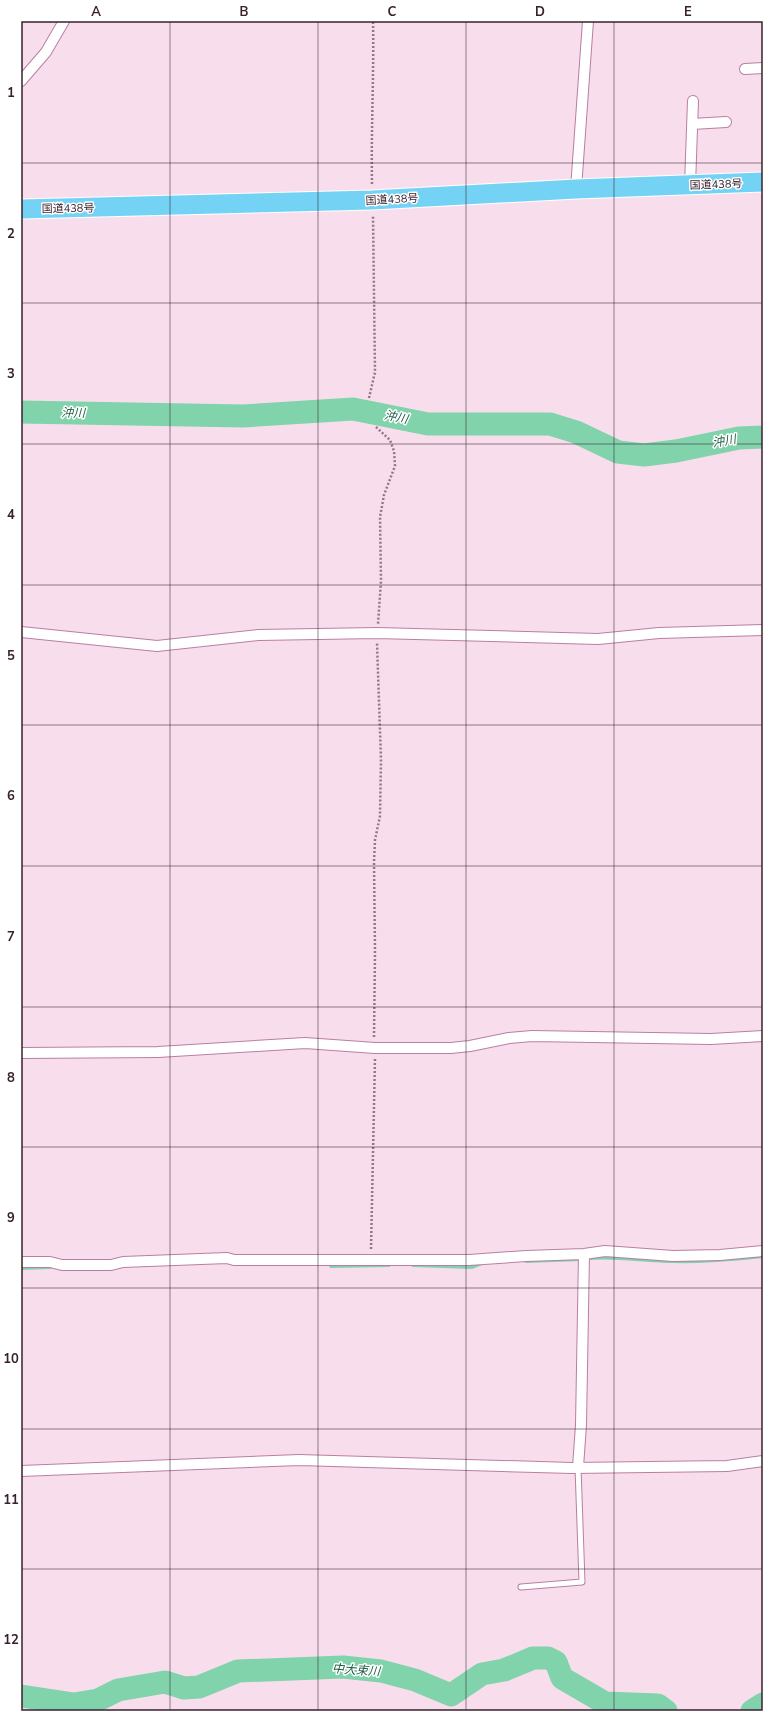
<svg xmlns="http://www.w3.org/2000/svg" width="784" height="1732" viewBox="0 0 784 1732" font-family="'Nunito Sans','Noto Sans JP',sans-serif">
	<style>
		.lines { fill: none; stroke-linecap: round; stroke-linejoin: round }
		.stream { stroke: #80d3ab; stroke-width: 4 }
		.river { stroke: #80d3ab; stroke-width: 23 }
		.lane-casing { stroke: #b97fa3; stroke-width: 7 }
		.street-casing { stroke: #b97fa3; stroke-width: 12 }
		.highway-casing { stroke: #fff; stroke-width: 21 }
		.path { stroke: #907886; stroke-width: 2.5; stroke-dasharray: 2 2; stroke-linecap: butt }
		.lane { stroke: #fff; stroke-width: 5 }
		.street { stroke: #fff; stroke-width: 10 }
		.highway { stroke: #74d3f4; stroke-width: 19 }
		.grid { fill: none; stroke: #38212f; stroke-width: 1; stroke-opacity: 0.55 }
		.labels { text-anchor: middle; stroke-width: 3; stroke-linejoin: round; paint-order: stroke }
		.street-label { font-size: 11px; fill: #38212f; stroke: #fff }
		.water-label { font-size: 12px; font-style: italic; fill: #205f45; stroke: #fff }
		.neatline { fill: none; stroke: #38212f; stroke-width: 1.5 }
		.grid-label { font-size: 13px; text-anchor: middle; font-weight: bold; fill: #38212f }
	</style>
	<rect width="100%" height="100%" fill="#f8deec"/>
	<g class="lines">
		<path class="stream" d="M590,1258C618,1256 646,1261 674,1261C704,1262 733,1259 763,1256
			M526,1261L580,1259
			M413,1265L472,1267L482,1263
			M331,1266L389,1265
			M21,1268L50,1267"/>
		<path class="river" d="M21,412L243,416L353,409L428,424H550L576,432L618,452L644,455L676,451L739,438L763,437
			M21,1696L74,1704L98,1700L118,1690L165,1682L184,1688L199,1687L238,1671L343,1667L381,1671L415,1680L451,1695L482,1674L504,1670L533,1658H548L556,1662L562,1678L605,1703L658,1705L666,1711
			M752,1711L763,1704"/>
		<g class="lane-casing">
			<path id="lane" d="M521,1587L582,1582L578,1467"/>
		</g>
		<g class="street-casing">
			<path id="street" d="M745,69L763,68
				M21,81L46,52L64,21
				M692,124L726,122
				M690,185L693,101
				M576,189L588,21
				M21,632L157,646L258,635L377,633L598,639L659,633L763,630
				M21,1053L158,1052L305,1043L375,1048H451L470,1046L509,1038L532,1036L711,1039L763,1036
				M21,1262H50L62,1265H111L123,1262L227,1258L234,1260H469L526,1256L584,1254L605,1251L673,1256L720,1255L763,1251
				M578,1467L581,1425L584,1254
				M21,1471L299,1460L572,1468L727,1466L763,1461"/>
		</g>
		<g class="highway-casing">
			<path id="highway" d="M21,209L372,200L576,189L763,182"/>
		</g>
		<path class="path" d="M372,184C371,130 374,76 373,21
			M369,398L375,372L373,215
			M376,427L390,440L394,451L395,466L384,495L380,517L381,581L378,624
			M374,1037L375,952L374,862L375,840L380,816L381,760L377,643
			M371,1249L375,1058"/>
		<use href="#lane" class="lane"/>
		<use href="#street" class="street"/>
		<use href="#highway" class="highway"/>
	</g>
	<path class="grid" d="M170,21V1711M318,21V1711M466,21V1711M614,21V1711M21,163H763M21,303H763M21,444H763M21,585H763M21,725H763M21,866H763M21,1007H763M21,1147H763M21,1288H763M21,1429H763M21,1569H763"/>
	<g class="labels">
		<g class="street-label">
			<text transform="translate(716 184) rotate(-2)" y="4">国道438号</text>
			<text transform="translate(392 199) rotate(-3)" y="4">国道438号</text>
			<text transform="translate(68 208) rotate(-1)" y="4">国道438号</text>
		</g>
		<g class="water-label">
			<text transform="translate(73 413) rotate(1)" y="4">沖川</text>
			<text transform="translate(396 417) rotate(11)" y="4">沖川</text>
			<text transform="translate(724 441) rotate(-10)" y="4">沖川</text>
			<text transform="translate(356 1670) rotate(4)" y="4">中大束川</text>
		</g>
	</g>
	<rect width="784" height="1732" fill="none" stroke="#ffffff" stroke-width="44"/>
	<rect x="22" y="22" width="740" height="1688" class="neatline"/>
	<g class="grid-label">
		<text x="96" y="16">A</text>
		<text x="244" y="16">B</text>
		<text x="392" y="16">C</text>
		<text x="540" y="16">D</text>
		<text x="688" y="16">E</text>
		<text x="11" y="97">1</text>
		<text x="11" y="238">2</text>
		<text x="11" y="378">3</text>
		<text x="11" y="519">4</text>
		<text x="11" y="660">5</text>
		<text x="11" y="800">6</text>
		<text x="11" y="941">7</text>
		<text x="11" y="1082">8</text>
		<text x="11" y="1222">9</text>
		<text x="11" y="1363">10</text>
		<text x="11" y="1504">11</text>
		<text x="11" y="1644">12</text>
	</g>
</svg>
